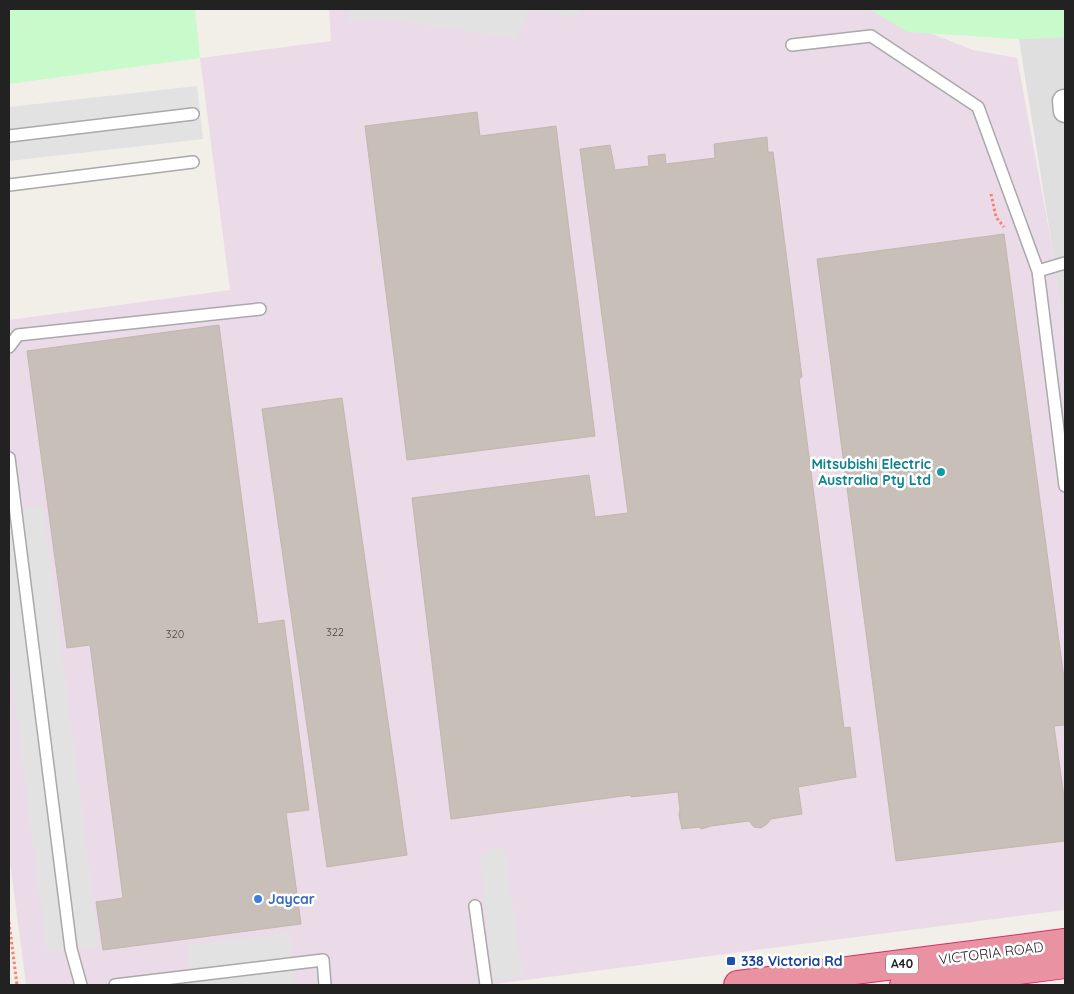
<svg xmlns="http://www.w3.org/2000/svg" width="1074" height="994" viewBox="0 0 1074 994" font-family="Quicksand,sans-serif">
	<style>
		.residential { fill: #e0dfdf }
		.industrial { fill: #ebdbe8 }
		.park { fill: #c8facc }
		.parking { fill: #e2e2e2 }
		.building { fill: #c7bfb8; stroke: #c4b6ab }
		.lines { fill: none; stroke-linecap: round; stroke-linejoin: round }
		.lane-casing { stroke: #a9a9a9; stroke-width: 14 }
		.street-casing { stroke: #a9a9a9; stroke-width: 25 }
		.highway-casing { stroke: #dc2a67; stroke-width: 30 }
		.path { stroke: #fa8072; stroke-width: 3; stroke-dasharray: 2.5 2.5; stroke-linecap: butt }
		.lane { stroke: #fff; stroke-width: 11 }
		.street { stroke: #fff; stroke-width: 22 }
		.highway { stroke: #e892a2; stroke-width: 28 }
		.culture-dot { fill: #0f9aa8; stroke: #fff; stroke-width: 2 }
		.shop-dot { fill: #3f7fe0; stroke: #fff; stroke-width: 2 }
		.transit-dot { fill: #1a4fb4; stroke: #fff; stroke-width: 2 }
		.labels { text-anchor: middle; stroke-width: 5; stroke-linejoin: round; paint-order: stroke }
		.number-label { font-size: 11px; fill: #4b4948 }
		.shield { fill: #fff; stroke: #646464; stroke-width: 1 }
		.shield-label { font-size: 12px; font-weight: bold; fill: #222 }
		.culture-label { font-size: 14px; font-weight: bold; fill: #0d838f; stroke: #fff; text-anchor: end }
		.shop-label { font-size: 14px; font-weight: bold; fill: #366cbe; stroke: #fff; text-anchor: start }
		.street-label { font-size: 14px; fill: #222; stroke: #fff }
		.transit-label { font-size: 14px; font-weight: bold; fill: #164399; stroke: #fff; text-anchor: start }
	</style>
	<rect width="100%" height="100%" fill="#f2efe9"/>
	<path class="residential" d="M1065,37V342L1052,246L1019,39Z"/>
	<path class="industrial" d="M329,9H870L973,50L1017,58L1052,246L1065,342V910L487,985H26L9,854V320L230,290L200,58L331,41Z"/>
	<path class="park" d="M9,9H195L200,58L9,84Z
		M869,9H1065V37L1019,39L908,32Z"/>
	<path class="parking" d="M348,9H579L578,17L531,10L515,38L377,18L350,22Z
		M197,86L203,139L9,161V107Z
		M43,506L99,946L47,952L9,654V511Z
		M504,848L523,977L494,981L480,859L491,850Z
		M289,933L295,985H192L187,946Z"/>
	<path class="building" d="M477,112L480,136L556,126L595,436L407,460L365,126Z
		M767,137L768,152H773L802,377L799,379L844,728L850,727L856,777L798,787L802,814L771,819L767,824L761,828L754,827L749,821L711,826L705,828L701,829L699,827L682,829L679,815L680,810L678,792L631,797V795L451,819L412,498L589,475L595,517L628,513L580,149L610,145L615,170L649,166L648,156L665,154L666,164L715,158L714,144Z
		M1004,234L1065,686V725L1054,726L1065,804V841L896,861L817,259Z
		M219,325L258,624L284,620L309,810L286,813L301,924L103,950L96,902L123,898L90,645L67,648L27,351Z
		M342,398L407,855L327,867L262,409Z"/>
	<g class="lines">
		<g class="lane-casing">
			<path id="lane" d="M792,45L871,36L978,107L1038,271
				M9,136L193,114
				M9,185L193,162
				M1065,263L1038,271L1065,486
				M9,347L18,335L260,309
				M9,458L71,949L81,985
				M475,906L486,985
				M115,985L323,960L325,985"/>
		</g>
		<g class="street-casing">
			<path id="street" d="M1064,101L1065,111"/>
		</g>
		<g class="highway-casing">
			<path id="highway" d="M738,985L1065,943
				M904,985L1065,964"/>
		</g>
		<path class="path" d="M991,194L996,217L1004,227
			M9,922L17,985"/>
		<use href="#lane" class="lane"/>
		<use href="#street" class="street"/>
		<use href="#highway" class="highway"/>
	</g>
	<circle class="culture-dot" cx="941" cy="472" r="5"/>
	<circle class="shop-dot" cx="258" cy="899" r="5"/>
	<rect class="transit-dot" x="726" y="956" width="10" height="10" rx="2.5"/>
	<g class="labels">
		<g class="number-label">
			<text x="335" y="636">322</text>
			<text x="175" y="638">320</text>
		</g>
		<rect class="shield" x="886" y="954.5" width="32" height="19" rx="4"/>
		<g class="shield-label">
			<text x="902" y="968">A40</text>
		</g>
		<g class="culture-label">
			<text x="931" y="469">Mitsubishi Electric<tspan x="931" dy="16">Australia Pty Ltd</tspan></text>
		</g>
		<g class="shop-label">
			<text x="268" y="904">Jaycar</text>
		</g>
		<g class="street-label">
			<text transform="translate(991 953) rotate(-7)" y="5">VICTORIA ROAD</text>
		</g>
		<g class="transit-label">
			<text x="741" y="966">338 Victoria Rd</text>
		</g>
	</g>
	<rect width="1074" height="994" fill="none" stroke="#222222" stroke-width="20"/>
</svg>
